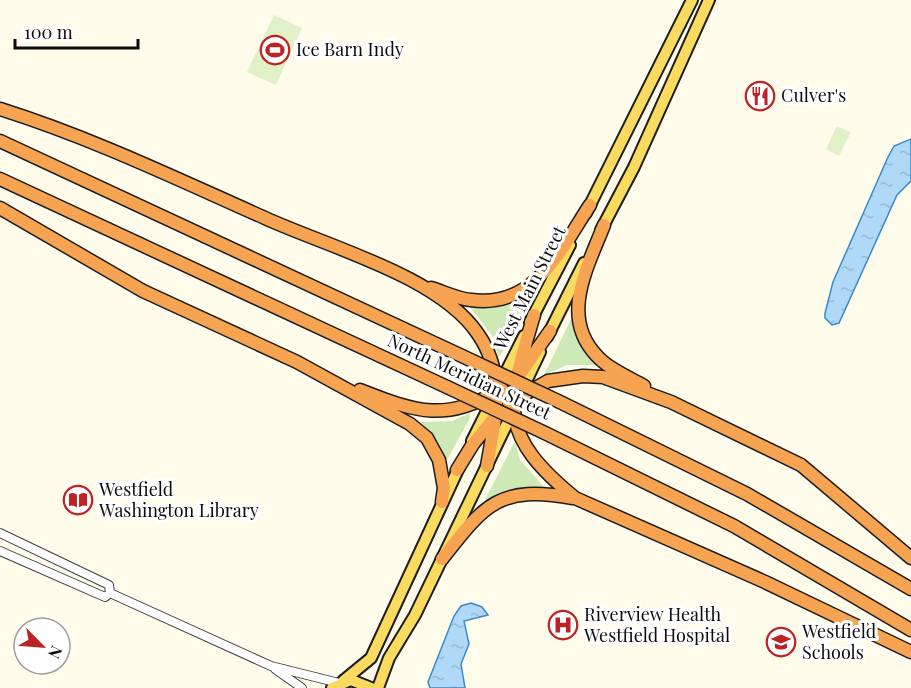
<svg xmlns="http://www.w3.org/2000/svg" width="911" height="688" viewBox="0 0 911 688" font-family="'Playfair Display',serif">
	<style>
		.grass { fill: #cee9b5 }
		.pitch { fill: #e0f0c7 }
		.water { fill: url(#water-ripples); stroke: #368bce; stroke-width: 1.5 }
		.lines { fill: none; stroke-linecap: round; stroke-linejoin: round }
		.minor-casing { stroke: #3f3f3f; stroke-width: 10 }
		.major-casing { stroke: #1d1d1d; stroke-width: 14 }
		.highway-casing { stroke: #1d1d1d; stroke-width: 15 }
		.minor { stroke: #fff; stroke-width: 8 }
		.major { stroke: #fadb60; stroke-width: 10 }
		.highway { stroke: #f6a452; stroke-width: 12 }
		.highway-bridge-casing { stroke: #1d1d1d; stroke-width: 15; stroke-linecap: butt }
		.highway-bridge { stroke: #f6a452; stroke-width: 12 }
		.labels { text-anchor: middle; stroke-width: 6; stroke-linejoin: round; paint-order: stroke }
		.poi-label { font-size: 18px; fill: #0c0c0c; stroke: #fff; text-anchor: start }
		.street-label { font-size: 18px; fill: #0c0c0c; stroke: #fff }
	</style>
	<defs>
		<pattern id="water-ripples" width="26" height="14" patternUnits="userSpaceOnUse" patternTransform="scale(1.5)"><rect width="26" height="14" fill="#b0d9f7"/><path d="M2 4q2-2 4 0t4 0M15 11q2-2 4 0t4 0" fill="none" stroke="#96b9d3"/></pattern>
	</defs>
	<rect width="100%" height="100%" fill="#fffceb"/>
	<path class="grass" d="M535,289L502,353L498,357L494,338L469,306C493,307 515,303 535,289Z
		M573,315L579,340L598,365H567L544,375Z
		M470,413V418L447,460L438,442L421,422L452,421Z
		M515,441L520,460L544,487C522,487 501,490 483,504Z"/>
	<path class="pitch" d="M274,15L302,28L276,85L247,72Z
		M837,126L851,132L839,156L826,149Z"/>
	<path class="water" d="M911,139V181L897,195L839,323L832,325L825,318V313L833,282L888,157L894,146Z
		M471,603L482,607L488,615L464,621L469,644L461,664L465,688H430L428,682L454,616L461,606Z"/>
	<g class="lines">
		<g class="minor-casing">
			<path id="minor" d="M0,533L109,585L110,593
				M0,551L105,597L110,593L271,666L339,683
				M275,669L302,688"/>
		</g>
		<g class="major-casing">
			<path id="major" d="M586,213L692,0
				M601,230L634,167L709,0
				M530,322L570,245
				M547,337L584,263
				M501,382L524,336
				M521,392L540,352
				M472,441L492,401
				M343,681L371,658L461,463
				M332,688L351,680L371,688
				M378,688L389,658L415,615L514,409"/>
		</g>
		<g class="highway-casing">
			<path id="highway" d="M0,109C92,138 177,179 265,218C328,247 439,276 478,334C507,376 495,420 487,466
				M0,141L462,356
				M0,179L447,387
				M0,208L143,291L297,362L410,424L427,438L439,460L444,488L442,502
				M604,225C588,266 559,317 597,356C609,369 628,377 644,386
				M431,288C444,292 458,299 471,300C535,309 561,249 590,205
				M534,315C507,406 496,433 575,498L765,582L911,652
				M520,374L550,331
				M360,390C418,413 446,422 502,389
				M560,402L747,494L911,589
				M509,403L548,381L583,376L603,377L671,402L801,465L911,558
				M545,433L734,526L911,630
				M457,470L473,444L495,417
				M442,559C485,504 499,485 573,498"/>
		</g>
		<use href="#minor" class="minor"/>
		<use href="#major" class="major"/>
		<use href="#highway" class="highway"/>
		<g class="highway-bridge-casing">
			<path id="highway-bridge" d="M462,356L560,402
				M447,387L545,433"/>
		</g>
		<use href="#highway-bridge" class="highway-bridge"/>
	</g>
	<defs>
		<g id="stadium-ring" transform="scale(1.5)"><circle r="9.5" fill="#fff" stroke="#bd2324" stroke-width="1.5"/><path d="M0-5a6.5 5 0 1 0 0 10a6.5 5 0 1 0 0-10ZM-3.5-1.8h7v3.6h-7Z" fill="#bd2324"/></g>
		<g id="restaurant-ring" transform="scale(1.5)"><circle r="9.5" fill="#fff" stroke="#bd2324" stroke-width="1.5"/><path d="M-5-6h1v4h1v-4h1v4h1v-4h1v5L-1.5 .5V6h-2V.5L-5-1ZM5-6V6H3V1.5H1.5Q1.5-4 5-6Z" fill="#bd2324"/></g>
		<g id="library-ring" transform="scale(1.5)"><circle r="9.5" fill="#fff" stroke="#bd2324" stroke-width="1.5"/><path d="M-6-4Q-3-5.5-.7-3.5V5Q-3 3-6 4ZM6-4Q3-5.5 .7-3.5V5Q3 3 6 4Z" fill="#bd2324"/></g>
		<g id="hospital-ring" transform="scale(1.5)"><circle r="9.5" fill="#fff" stroke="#bd2324" stroke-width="1.5"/><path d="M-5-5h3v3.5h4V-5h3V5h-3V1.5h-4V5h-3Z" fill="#bd2324"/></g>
		<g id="school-ring" transform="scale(1.5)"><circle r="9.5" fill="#fff" stroke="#bd2324" stroke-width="1.5"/><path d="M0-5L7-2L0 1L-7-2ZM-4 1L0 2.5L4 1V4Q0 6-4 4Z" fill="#bd2324"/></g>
	</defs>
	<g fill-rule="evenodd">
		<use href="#stadium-ring" x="275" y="50"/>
		<use href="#restaurant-ring" x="760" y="96"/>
		<use href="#library-ring" x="78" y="500"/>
		<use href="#hospital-ring" x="563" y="625"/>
		<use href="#school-ring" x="781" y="642"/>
	</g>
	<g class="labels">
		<g class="poi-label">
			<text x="296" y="56">Ice Barn Indy</text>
			<text x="781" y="102">Culver's</text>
			<text x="99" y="496">Westfield<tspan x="99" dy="21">Washington Library</tspan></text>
			<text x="584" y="621">Riverview Health<tspan x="584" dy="21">Westfield Hospital</tspan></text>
			<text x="802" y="638">Westfield<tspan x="802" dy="21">Schools</tspan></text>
		</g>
		<g class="street-label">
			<text transform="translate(530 288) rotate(-63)" y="6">West Main Street</text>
			<text transform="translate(469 377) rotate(25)" y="6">North Meridian Street</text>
		</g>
	</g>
	<g transform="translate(42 646) rotate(115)"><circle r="28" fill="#ffffff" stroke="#9e9e9e" stroke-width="1.5"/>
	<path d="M0-4.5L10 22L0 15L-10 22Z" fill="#bd2324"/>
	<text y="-9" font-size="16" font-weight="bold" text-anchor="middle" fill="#0c0c0c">N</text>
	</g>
	<path d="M15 39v9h123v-9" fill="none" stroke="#0c0c0c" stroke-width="3"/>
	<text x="24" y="39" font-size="18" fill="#0c0c0c" stroke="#ffffff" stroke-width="4.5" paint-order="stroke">100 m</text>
</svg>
